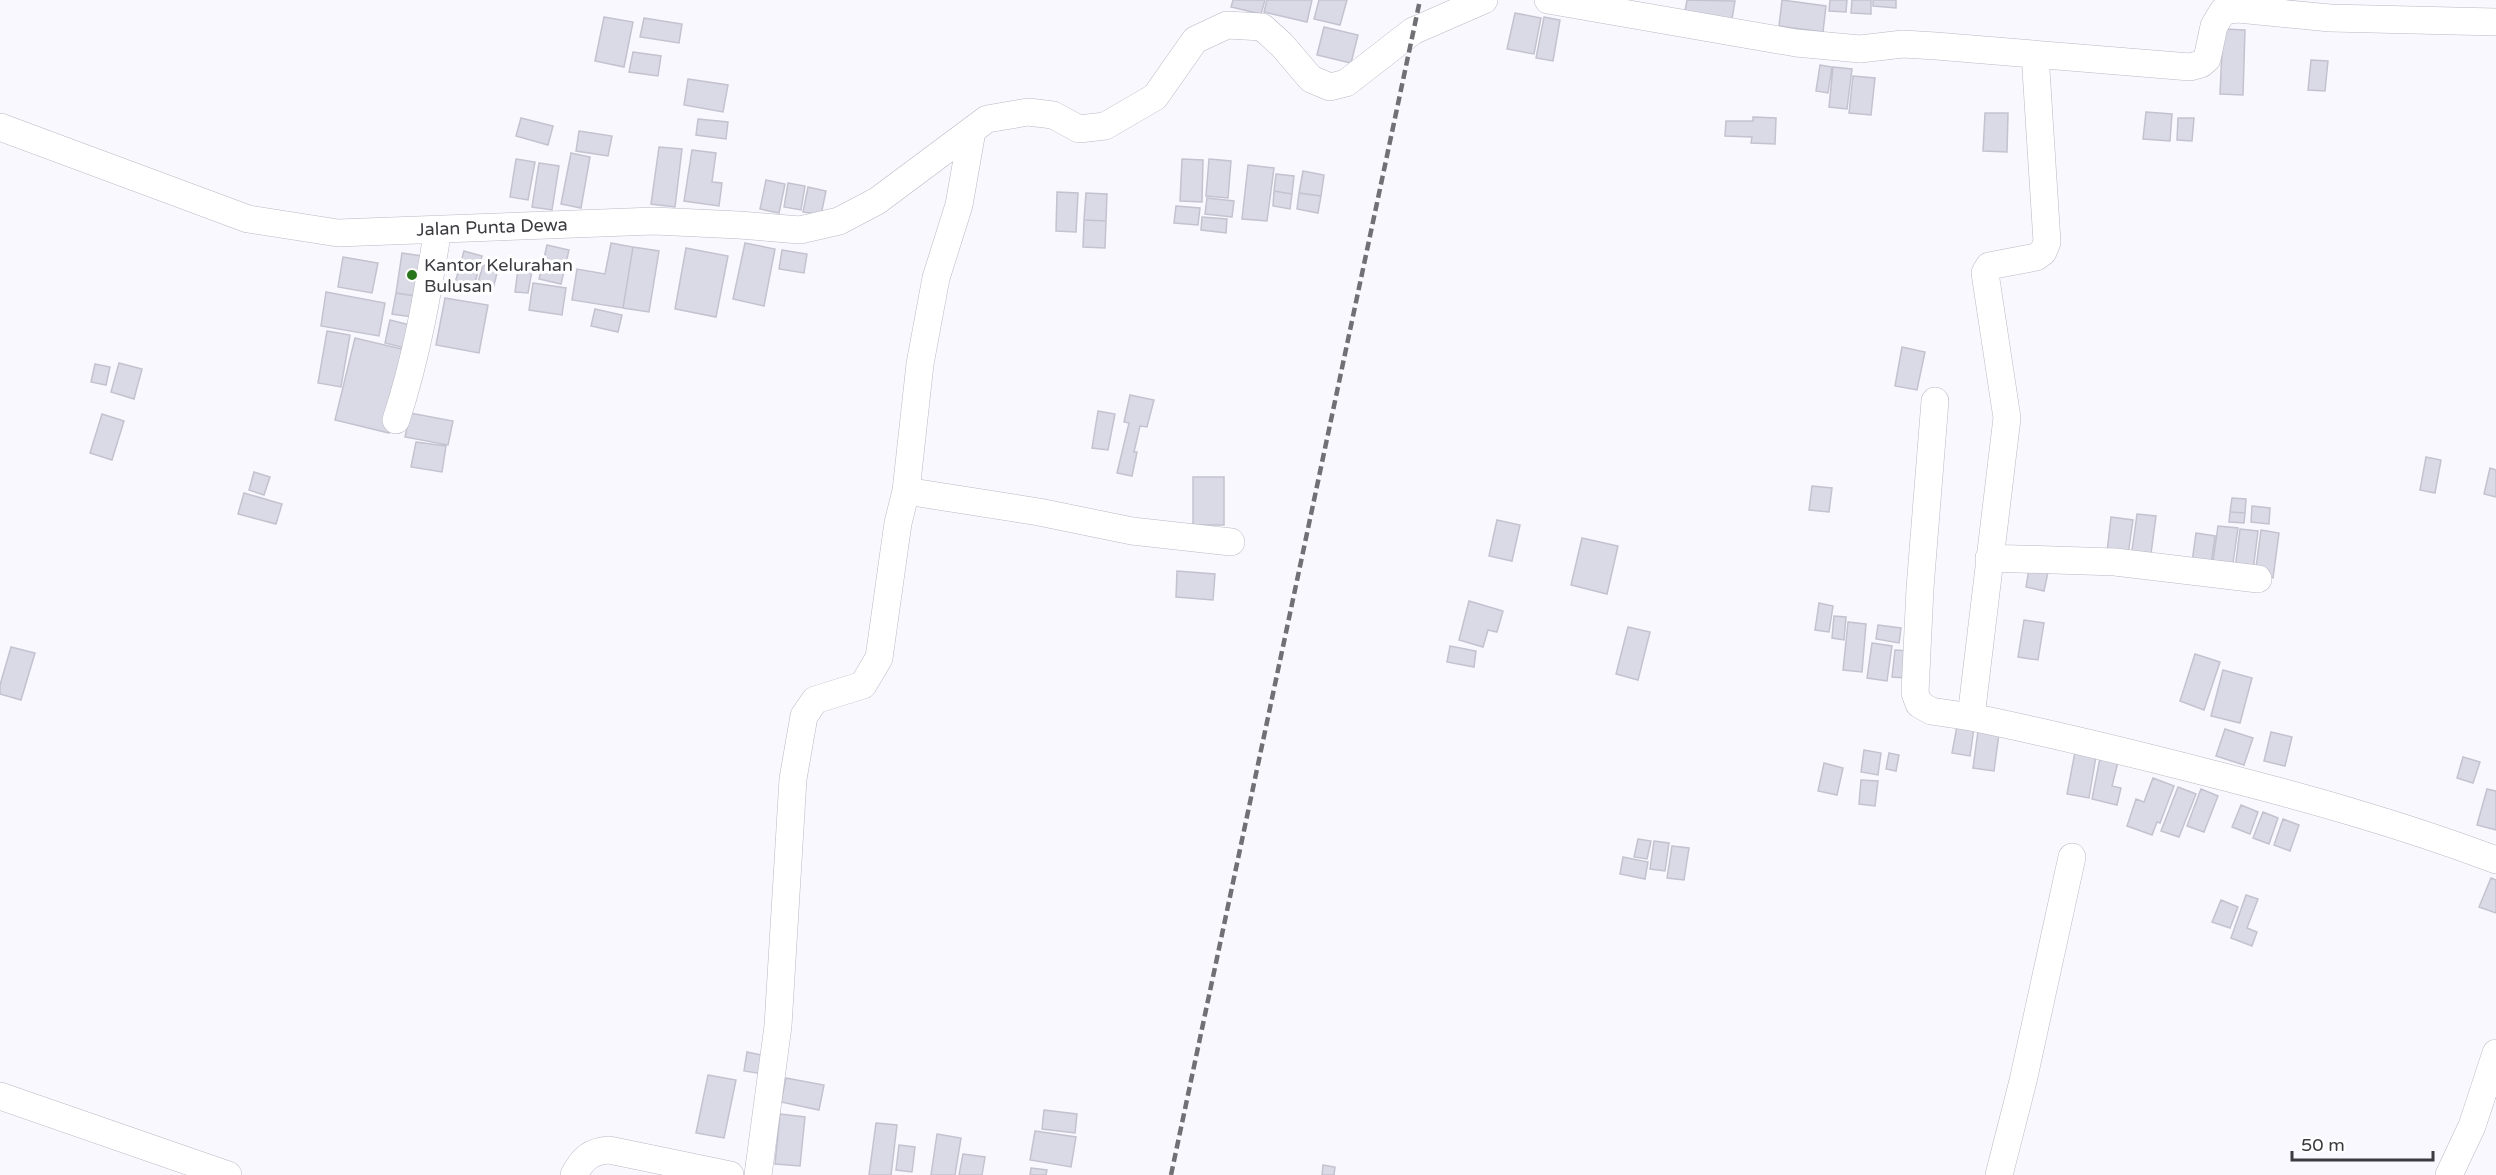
<svg xmlns="http://www.w3.org/2000/svg" width="2496" height="1175" viewBox="0 0 2496 1175" font-family="'Varela Round',sans-serif">
	<style>
		.building { fill: #dad9e6; stroke: #c4c2cf; stroke-width: 1.5 }
		.lines { fill: none; stroke-linecap: round; stroke-linejoin: round }
		.minor-casing { stroke: #bab9c5; stroke-width: 28 }
		.minor { stroke: #fff; stroke-width: 27 }
		.rail { stroke: #717075; stroke-width: 4.5; stroke-dasharray: 9 4.5; stroke-linecap: butt }
		.poi-dot { fill: #29761c; stroke: #fff; stroke-width: 2 }
		.labels { text-anchor: middle; stroke-width: 6; stroke-linejoin: round; paint-order: stroke }
		.street-label { font-size: 18px; fill: #3c3b40; stroke: #fff }
		.poi-label { font-size: 18px; fill: #3c3b40; stroke: #fff; text-anchor: start }
	</style>
	<rect width="100%" height="100%" fill="#f9f8fe"/>
	<path class="building" d="M1233,0H1265L1261,14L1231,7Z
		M1267,0H1312L1307,22L1264,12Z
		M1319,0H1347L1340,25L1314,19Z
		M1687,0L1735,1L1732,19L1685,11Z
		M1782,0L1826,6L1823,32L1779,26Z
		M1830,0H1847L1846,12L1829,11Z
		M1852,0H1871V14L1851,13Z
		M1873,0H1896V8L1873,6Z
		M1515,13L1541,18L1534,54L1507,49Z
		M604,17L633,22L624,67L595,61Z
		M1544,17L1560,20L1553,61L1536,58Z
		M644,18L682,24L679,43L640,37Z
		M1324,27L1358,35L1351,63L1317,55Z
		M2223,29L2245,30L2243,95L2220,94Z
		M633,52L661,56L658,76L629,72Z
		M2311,60L2328,61L2325,91L2308,90Z
		M1820,65L1832,67L1828,93L1816,91Z
		M1833,67L1852,69L1847,109L1829,107Z
		M1853,76L1875,78L1871,115L1849,113Z
		M688,79L728,85L723,112L684,105Z
		M2146,112L2172,114L2170,141L2143,139Z
		M1985,113H2008L2007,152L1983,151Z
		M1753,117L1776,118L1775,144L1751,143L1752,137L1725,136L1726,121H1753Z
		M521,118L553,126L548,145L516,136Z
		M2178,118H2194L2192,141L2177,140Z
		M698,119L728,122L726,139L696,135Z
		M579,131L612,136L608,156L576,151Z
		M659,147L682,149L675,207L651,204Z
		M692,150L716,153L712,182L722,183L719,206L684,201Z
		M571,153L590,157L581,208L561,204Z
		M516,159L535,162L528,200L510,197Z
		M1182,159L1203,160L1202,202L1180,201Z
		M1209,159L1231,161L1228,198L1206,196Z
		M539,163L559,166L552,210L532,207Z
		M1248,165L1274,168L1267,221L1242,219Z
		M1303,171L1324,175L1321,196L1299,193Z
		M1276,174L1294,176L1292,194L1274,191Z
		M766,180L785,184L779,213L760,209Z
		M788,183L805,186L801,210L784,207Z
		M808,187L826,191L821,215L803,212Z
		M1274,191L1292,194L1290,209L1273,206Z
		M1057,192L1078,193L1076,232L1056,231Z
		M1086,193L1107,194L1106,221L1084,220Z
		M1299,193L1321,196L1318,213L1297,209Z
		M1207,198L1234,201L1232,217L1205,214Z
		M1176,206L1200,208L1198,225L1174,223Z
		M1202,217L1227,219L1226,233L1201,230Z
		M1084,220L1106,221L1105,248L1083,247Z
		M611,243L633,247L623,308L572,300L577,269L605,274Z
		M745,243L775,249L764,306L733,299Z
		M547,245L569,250L561,284L539,279Z
		M633,247L659,251L649,312L623,308Z
		M686,248L728,256L716,317L675,309Z
		M782,250L807,254L804,273L779,269Z
		M464,251L482,256L474,287L455,283Z
		M402,253L429,257L422,297L396,293Z
		M343,257L378,263L372,293L338,287Z
		M483,265L498,269L492,293L476,289Z
		M518,269L532,271L528,293L515,292Z
		M533,283L566,288L562,315L529,310Z
		M326,292L385,303L379,336L321,326Z
		M396,293L422,297L419,318L392,314Z
		M445,298L488,305L479,353L436,345Z
		M595,309L622,315L618,332L591,326Z
		M390,320L418,327L413,350L385,343Z
		M327,331L350,335L341,387L318,383Z
		M355,338L410,351L389,433L335,420Z
		M1902,347L1925,352L1917,390L1895,386Z
		M119,363L142,369L134,399L111,392Z
		M95,364L110,367L106,385L91,382Z
		M1130,395L1154,400L1147,427L1140,426L1134,452H1137L1132,476L1117,473L1129,423L1124,422Z
		M1098,411L1115,414L1108,450L1092,448Z
		M410,413L453,421L448,445L405,437Z
		M102,414L124,421L112,460L90,453Z
		M416,442L446,446L442,472L411,467Z
		M2426,457L2441,460L2435,493L2420,490Z
		M2490,468L2496,470V497L2484,494Z
		M254,472L270,477L264,495L249,490Z
		M1193,477H1224V525H1193Z
		M1812,486L1832,488L1829,512L1809,510Z
		M244,493L282,504L276,524L238,514Z
		M2232,498L2246,499L2245,513L2230,512Z
		M2252,506L2270,508L2269,524L2251,522Z
		M2230,512L2245,513L2244,523L2229,522Z
		M2137,514L2156,516L2150,561L2131,558Z
		M2111,517L2133,520L2128,555L2107,552Z
		M1497,520L1520,525L1512,561L1489,556Z
		M2218,526L2238,528L2232,570L2212,568Z
		M2240,529L2258,531L2253,571L2235,569Z
		M2261,530L2279,533L2273,578L2255,575Z
		M2196,533L2215,536L2211,564L2192,562Z
		M1582,538L1618,546L1607,594L1571,585Z
		M2029,569L2048,572L2044,591L2026,587Z
		M1177,571L1215,574L1213,600L1176,597Z
		M1469,601L1503,611L1497,632L1488,630L1483,647L1459,640Z
		M1819,603L1833,606L1829,632L1815,630Z
		M1834,616L1846,617L1844,640L1832,638Z
		M2024,620L2044,623L2038,660L2018,657Z
		M1848,622L1866,624L1862,672L1843,670Z
		M1878,625L1901,628L1899,643L1876,639Z
		M1628,627L1650,632L1638,680L1616,674Z
		M1872,643L1892,646L1887,681L1867,678Z
		M1450,646L1476,651L1474,667L1447,662Z
		M11,647L35,653L21,700L0,694V685Z
		M1895,650L1909,651L1905,678L1892,677Z
		M2195,654L2220,662L2204,710L2180,701Z
		M2223,670L2252,678L2240,723L2211,716Z
		M1957,726L1974,728L1970,756L1952,753Z
		M2225,729L2253,738L2244,765L2216,756Z
		M1978,731L1999,734L1994,771L1973,768Z
		M2271,732L2292,737L2285,766L2264,761Z
		M1864,750L1881,753L1878,775L1861,772Z
		M2075,752L2096,756L2089,798L2067,794Z
		M1889,753L1899,755L1896,771L1886,769Z
		M2463,757L2480,762L2473,783L2457,778Z
		M2100,758L2118,762L2112,786L2121,788L2117,805L2092,799Z
		M1824,763L1843,768L1837,795L1818,791Z
		M2153,778L2174,786L2160,823L2157,822L2152,835L2127,826L2136,799L2144,802Z
		M1861,780L1878,781L1875,806L1859,804Z
		M2178,787L2196,794L2179,837L2161,831Z
		M2201,789L2218,796L2204,832L2187,826Z
		M2487,789L2496,791V830L2477,825Z
		M2241,805L2258,812L2250,834L2232,827Z
		M2263,812L2278,818L2269,844L2253,838Z
		M2283,819L2299,825L2290,851L2274,845Z
		M1638,839L1651,841L1647,859L1634,857Z
		M1654,841L1669,843L1665,871L1650,869Z
		M1672,846L1689,848L1684,880L1667,878Z
		M1623,857L1648,862L1645,879L1620,874Z
		M2491,878L2496,880V913L2479,907Z
		M2246,895L2258,899L2247,928L2257,932L2252,946L2231,938Z
		M2221,900L2238,907L2230,928L2212,922Z
		M747,1052L767,1056L763,1074L744,1071Z
		M708,1075L736,1080L724,1138L696,1133Z
		M786,1078L824,1085L819,1110L781,1102Z
		M1044,1110L1077,1114L1075,1133L1042,1129Z
		M780,1114L805,1117L800,1166L775,1164Z
		M876,1123L897,1125L891,1175H869Z
		M1035,1131L1076,1137L1071,1167L1030,1160Z
		M937,1134L961,1138L955,1175H931Z
		M899,1145L915,1147L912,1172L896,1170Z
		M963,1154L985,1157L982,1175H959Z
		M1323,1165L1335,1167L1334,1175H1322Z
		M1031,1168L1047,1170L1046,1175H1030Z"/>
	<g class="lines">
		<g class="minor-casing">
			<path id="minor" d="M1548,0L1796,43L1860,49L1903,44L1936,46L2190,67L2201,64L2207,59L2214,26L2223,11L2238,9L2330,18L2496,22
				M2035,54L2047,242L2043,252L2036,257L1989,266L1985,273L2007,418L1971,717C2049,733 2127,752 2205,772C2303,797 2401,824 2496,860
				M0,127L248,219L338,233L654,221L739,225L800,230L839,221L877,201L987,119L1028,112L1053,115L1079,129L1105,126L1155,97L1195,40L1227,25L1262,27L1282,45L1311,79L1330,87L1346,83L1413,31L1484,0
				M1935,401L1920,588L1915,693L1919,704L1931,711L1971,717
				M396,420C417,356 427,296 438,229
				M906,491L1039,512L1132,531L1231,542
				M1989,558L2115,562L2258,579
				M0,1096L228,1175
				M574,1175C582,1159 591,1151 609,1150L730,1175
				M758,1175L778,1026L793,779L804,716L815,700L863,685L879,658L898,523L906,491L920,364L936,278L959,205L972,131
				M1999,1175L2023,1081L2072,857
				M2449,1175L2472,1126L2496,1053"/>
		</g>
		<use href="#minor" class="minor"/>
		<path class="rail" d="M1171,1175L1420,0"/>
	</g>
	<circle class="poi-dot" cx="412" cy="275" r="6"/>
	<g class="labels">
		<g class="street-label">
			<text transform="translate(492 227) rotate(-2)" y="6">Jalan Punta Dewa</text>
		</g>
		<g class="poi-label">
			<text x="424" y="271">Kantor Kelurahan<tspan x="424" dy="21">Bulusan</tspan></text>
		</g>
	</g>
	<path d="M2292 1151v9h141v-9" fill="none" stroke="#3c3b40" stroke-width="3"/>
	<text x="2301" y="1151" font-size="18" fill="#3c3b40" stroke="#ffffff" stroke-width="4.5" paint-order="stroke">50 m</text>
</svg>
